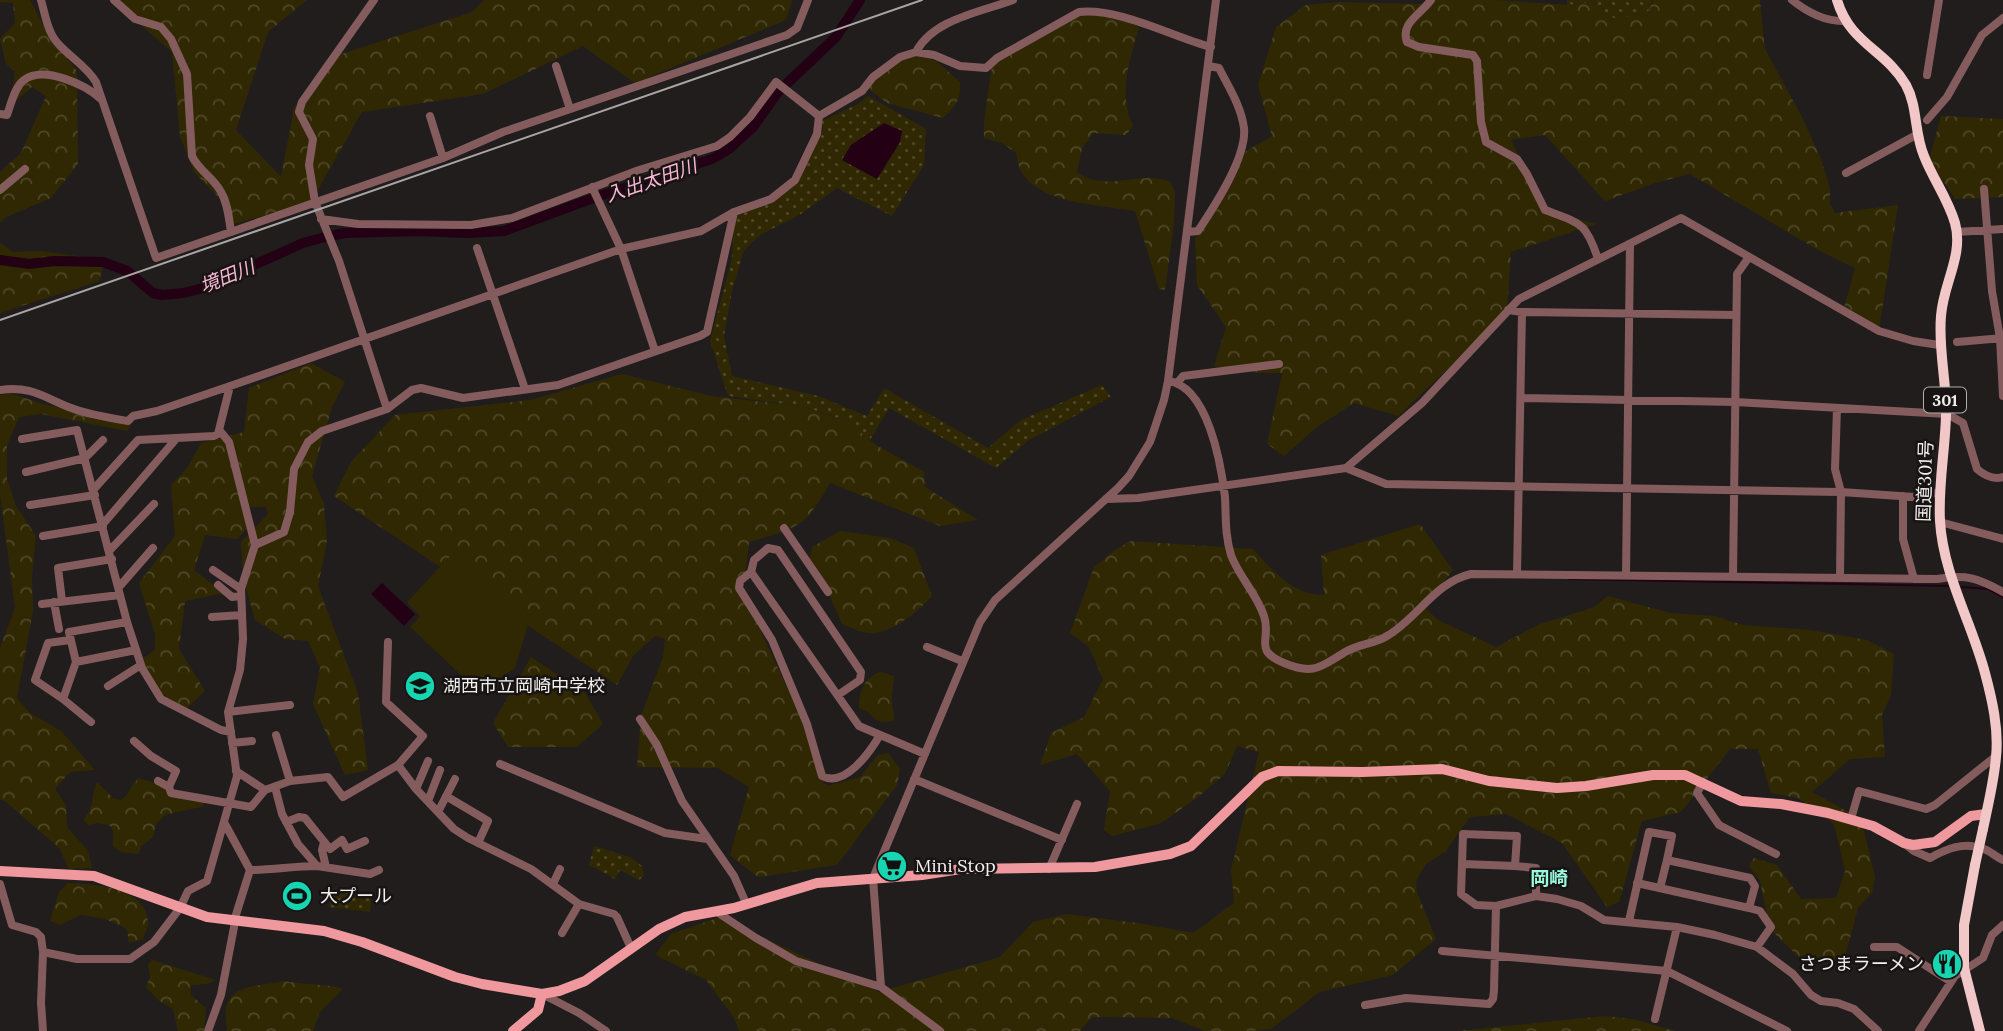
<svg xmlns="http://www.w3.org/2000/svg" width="2003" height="1031" viewBox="0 0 2003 1031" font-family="Lora,'Noto Sans JP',serif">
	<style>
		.grass { fill: url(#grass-dots) }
		.forest { fill: url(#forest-crowns) }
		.garden { fill: #302803 }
		.water { fill: #230013 }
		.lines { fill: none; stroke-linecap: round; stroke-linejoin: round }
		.stream { stroke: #230013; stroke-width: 2 }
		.river { stroke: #230013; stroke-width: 10 }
		.minor { stroke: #855c5d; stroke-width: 8 }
		.major { stroke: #ef999e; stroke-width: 10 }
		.highway { stroke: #f1c7c8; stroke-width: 10 }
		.rail { stroke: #a8a6a5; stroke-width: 2 }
		.highway-bridge { stroke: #f1c7c8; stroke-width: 10 }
		.labels { text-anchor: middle; stroke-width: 5; stroke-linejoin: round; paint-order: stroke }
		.shield { fill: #171413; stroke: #b0aead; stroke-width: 2 }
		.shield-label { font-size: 16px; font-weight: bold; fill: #f2f0ef }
		.street-label { font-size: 18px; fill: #f2f0ef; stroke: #171413 }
		.poi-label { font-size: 18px; fill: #f2f0ef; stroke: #171413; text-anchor: start }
		.water-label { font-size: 19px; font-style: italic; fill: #fcb6d6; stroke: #171413 }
		.neighbourhood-label { font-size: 19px; font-weight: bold; fill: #98f9df; stroke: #171413 }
	</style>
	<defs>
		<pattern id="grass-dots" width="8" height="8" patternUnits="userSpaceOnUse" patternTransform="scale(1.75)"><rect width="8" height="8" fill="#302803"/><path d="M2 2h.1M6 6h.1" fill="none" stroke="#4e4828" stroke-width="1.8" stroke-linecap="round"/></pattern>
		<pattern id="forest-crowns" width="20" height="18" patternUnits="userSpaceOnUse" patternTransform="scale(1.75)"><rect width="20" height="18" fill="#302803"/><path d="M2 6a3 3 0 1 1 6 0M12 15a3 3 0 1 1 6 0" fill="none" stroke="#4e4828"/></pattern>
	</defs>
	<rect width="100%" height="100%" fill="#201d1c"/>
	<path class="grass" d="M1567,0H1653L1647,13L1615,19L1591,2L1567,5Z
		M868,96L926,129L924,165L892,216L837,188L801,214L760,235L744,250L732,291L724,336L732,376L818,396L867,416L884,388L988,448L1021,420L1102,385L1111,397L1029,440L996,468L889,408L870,440L841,419L801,406L728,396L710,341L732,259L734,217L795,180L823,130L822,121L858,104Z
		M594,846L630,857L642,866L644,876L639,880L620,870L615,879L589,865Z
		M331,888L372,894L370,912L329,907Z"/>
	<path class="forest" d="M0,0H30L44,26L77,71L78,164L51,198L6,217L0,223V172L21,153L46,96L32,87L11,105L15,71L6,64L0,39L15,23L13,3L0,2Z
		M112,0H307L268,32L236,130L281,177L294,108L332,57L472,12L484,0H792L786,20L635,83L583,46L483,94L362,112L311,202L234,224L220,199L194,172L180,136L172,52Z
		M1434,0H1496L1570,5L1591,2L1615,19L1647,13L1654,0H1760L1765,49L1802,117L1820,157L1830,188V204L1835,213L1898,205L1879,331L1842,315L1855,268L1818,250L1690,174L1655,183L1605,201L1545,135L1511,140L1545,210L1596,224L1511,252L1507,313L1398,416L1354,403L1317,427L1284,456L1267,444L1282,373H1260L1214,366L1226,327L1197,285L1195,239L1221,196L1238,156L1272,136L1258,85L1276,27L1306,5L1340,2L1424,4Z
		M1079,12L1130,20L1139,28C1129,62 1118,92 1133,126L1126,135L1094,133L1082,148L1077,172C1098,188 1122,179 1147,178C1155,177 1162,180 1169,181L1175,191L1174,223L1165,290L1159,289L1135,211C1102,205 1036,204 1020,169C1018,164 1017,158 1016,153L1002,143L984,138C983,113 990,88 992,62Z
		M911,54L936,61L960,82C961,100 956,106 943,118L887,103L870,90L869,83Z
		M1941,116L2003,119V197L1955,199L1929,160Z
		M0,243L13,252L39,251L78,256L103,267L99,281L0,313Z
		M311,363L345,382L332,407L312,476L324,504L327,541L318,586L358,693L368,770L345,775L313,704L320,668L308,641L285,639L255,620L243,578L241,542L268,514L266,507H247L250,526L237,539L205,535L194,570L224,593L185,601L179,649L205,691L186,709C157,694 156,687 142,659L155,650V634L139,583L175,536L171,485L188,467L201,443L244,432L249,388Z
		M622,374L711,396L801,406L848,422L876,445L924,472L925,487L978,520L940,526L830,483C805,528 797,528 749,542L743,593L829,778L822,780L827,786L860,777L878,755L888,753L900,769L897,785L837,865L758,877L730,855L749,787L718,768L637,767L641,716L663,657L665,639L655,636L633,656L617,685L334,496L351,462L395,415L530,400Z
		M10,393L43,404L133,421L127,431L41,414L19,417L7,445V479L16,506L36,536L32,577L33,611L17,698L30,713L61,731L95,770L70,772L55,789L66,805L67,827L88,851L92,868L69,869L59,848L5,801L0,800V648L15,608L0,494V395Z
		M1420,524L1453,570L1424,607L1438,620L1496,647L1540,624L1592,608L1608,596L1670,613L1715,616L1743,625L1810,630L1867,640L1894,654L1891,695L1882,715L1885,757L1850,759L1812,792L1861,819L1875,877L1872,893L1858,908L1844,961L1804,962L1770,929L1760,881L1749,866L1754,858L1777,865L1801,899L1836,898L1845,871L1834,824L1798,798L1771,793L1758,749H1730L1681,812L1642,821L1619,902L1607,907L1562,843L1506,814L1470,817L1446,851L1426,864L1416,881L1417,892L1436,939L1393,975L1320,992L1271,1029L1253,1031H1205L1172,1018L1092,1017L1080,1031H739L733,1016L706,980L655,955L671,934L720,917L879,992L1000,957L1033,922L1067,914L1137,923L1193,933L1234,903L1231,870L1259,752L1237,746L1225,774L1198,797L1161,823L1112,836L1104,830L1110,791L1077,754L1040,765L1051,733L1084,717L1103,679L1089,647L1070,633L1094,567L1114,551L1130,541L1253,549C1272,570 1294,596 1324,595L1321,555Z
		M840,531L890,538L914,548L932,596C919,611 891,634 870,633C861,633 850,627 842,624L828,592L808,564L812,547Z
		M531,657L585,693L603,724L577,747H508L493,723Z
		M881,672L894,676C894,685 891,693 892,702C892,710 896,713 893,721L882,722L874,719L870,713L859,708C859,691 864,677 881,672Z
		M139,778L203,798L204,806L165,815L156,824L153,837L141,847L139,854L121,852L113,846V830L109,825L97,823L89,825L83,820C96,805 90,798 97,782L113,798L121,800C130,794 130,785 139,778Z
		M68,883C93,884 147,887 148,922C148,927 145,934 143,939L129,943L127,929L105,919L81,915L60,925L50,921L59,892Z
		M152,960L216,980L207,984L191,985V995L206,1008L204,1031H178L173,1009L158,1000L146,987L150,977L148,964Z
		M284,981C304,985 323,983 343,989L320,1012L313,1031H227C227,1024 225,1015 226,1008C230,983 266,986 284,981Z
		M1604,1016L1633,1019L1675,1031H1458Z"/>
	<path class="garden" d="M454,552L529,622L515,668L479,692L410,627L420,617L407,602Z"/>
	<path class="water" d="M884,123L902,131L900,142L877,179L842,160L851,145Z
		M382,583L415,614L404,626L371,594Z"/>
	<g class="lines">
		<path class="stream" d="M1569,579L1950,586
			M1962,587L1988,589L2003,597"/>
		<path class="river" d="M0,260L29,264L54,261L103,262L127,271L153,293L162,295L184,293L203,288L303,243L325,237L345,233L419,231L467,233L504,231L588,200L712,159L729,149L753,127L778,92L836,37L860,0"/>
		<path class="minor" d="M41,0C44,10 46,23 51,33C59,51 85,63 96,82L156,258L443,158L503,132L787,35L797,28L808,0
			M114,0L135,19L161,27L171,39L187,74L192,156C199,171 214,178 221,192C228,204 229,219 231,232
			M374,0L302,102L299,112L313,139L309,165L315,202L339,261L387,409
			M1431,0C1421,14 1400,23 1407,42L1419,47L1473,55L1477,61L1481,122L1486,142L1517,159L1527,174L1545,210C1580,223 1586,222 1598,259
			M1792,0C1807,12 1826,22 1845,21
			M916,52C933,19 981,12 1013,0
			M556,66L570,109
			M1927,75L1939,0
			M0,114L7,115C11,104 15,86 24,80C44,65 86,85 101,99
			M430,116L443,158
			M819,116L862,91L873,77L900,57L916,52L934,55L960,66L986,68L997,58L1079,12C1121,8 1170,36 1211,47
			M1927,120L1947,97L1982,35L2003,18
			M1846,173L1918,134
			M592,187L621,249L655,351
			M1984,189L1992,291L2000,338L2003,396
			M0,190L25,169
			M321,219L358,224L471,225L512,218L639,170L717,146L730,137L750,117L776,82L819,116
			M1188,232L1198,231C1214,207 1247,157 1244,128C1241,106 1229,88 1219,68L1209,66
			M1957,232L2003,229
			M477,248L525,389
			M1508,310L1522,312L1736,315
			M1957,342L2003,338
			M1168,381C1208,386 1221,464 1225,497C1226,517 1225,536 1231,555C1239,577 1257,594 1264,616C1272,639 1252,650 1284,663C1315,676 1321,666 1347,651C1359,644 1374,644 1387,636C1417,619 1435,582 1471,574L1937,579C1966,574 1978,578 2003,592
			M1178,382L1183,376L1279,364
			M0,390C32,385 46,399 74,409C91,415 110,418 128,421L133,416L157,411L236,384L621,249L701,231L734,212L771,199L795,180L817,134L819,116
			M1521,398L1735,402L1947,414L1963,423L1977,469C1985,476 1993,480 2003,477
			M1837,408L1835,469L1841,492L1840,578
			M220,431L229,442L255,545
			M22,439L77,430L127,622L142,668L161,699L221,730L231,732
			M1346,468L1386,484L1841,492L1914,497L1940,492
			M26,472L85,458L103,440
			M93,490L138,440L214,436L218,434L230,386
			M1903,496V539L1914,579
			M1106,499L1138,498L1346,468L1422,403L1519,299L1681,218L1879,331L1913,341L1939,345
			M30,505L95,495
			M1940,522L2003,539
			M103,524L176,439
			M784,528L828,592
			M43,536L103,526
			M110,550L154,504
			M213,570L241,589
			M751,572L754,560L768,548L778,550L861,672L860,680L838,695
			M1517,574L1522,312
			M1626,575L1630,245
			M1733,576L1737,274L1749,257
			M218,585L232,597L241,596
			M119,587L153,548
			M62,601L58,568L112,559
			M54,602L59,629
			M42,604L120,595
			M212,617L242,615
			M127,622L69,632L76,662L136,650
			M388,642L386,702L423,736L398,765L416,789
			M927,647L962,661
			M76,662L63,699L91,722
			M108,686L141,665
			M63,699L35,680L48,643L70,640
			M228,712L290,705
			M640,719L657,745L682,801L734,876L746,903
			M276,735L290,781
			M880,735C870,752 845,788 822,776L807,724L772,640L739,588L740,581L751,572L859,726L925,754
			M134,741L151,756L176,771L169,787L171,793L251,807L265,790
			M232,743L252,741
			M428,761L416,789L454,829L468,838L531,869L579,904L614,914L617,917L631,948
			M500,764L665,833L707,839
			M236,771L265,790L290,781L328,777L343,797L398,765
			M914,779L1062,840
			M158,781L169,787
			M1703,782L1697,793L1719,825L1776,854
			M275,787L282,814L298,844L317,866L370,874L379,870
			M446,796L488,821L478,843
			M428,801L440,770
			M438,812L455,779
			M1851,819L1859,791L1926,809L1935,805L1996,756
			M286,822L299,817L305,818L330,849L342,840L347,849L365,841
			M225,824L250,870
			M324,842L322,850L326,867
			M1905,844L1914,851L1930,858C1946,849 1964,841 1984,849C1990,851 1996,857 2003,860
			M1463,864L1515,866
			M1049,869L1077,804
			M1637,883L1749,908
			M0,884L12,925L36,932L41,937L43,952L41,1003L43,1031
			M553,884L560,869
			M1660,888L1667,860
			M1536,896V868L1515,866L1517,836L1463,834L1461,894L1476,905L1496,906L1536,896L1557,899L1581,906L1604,920L1677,927L1715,935L1757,947L1793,974L1811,995L1821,1001L1838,1003L1854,1009L1878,1031
			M717,912L756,938L796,961L881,987L940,1031
			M234,921L250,870C273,870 294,866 317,866
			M1629,921L1649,832L1672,836L1667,860L1750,878L1755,886L1749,908L1760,911L1771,927L1757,947
			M562,933L579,904
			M1874,947H1897L1951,982
			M1442,951L1667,971L1787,1031
			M43,952L77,959H130L154,942L180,908L188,891L207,881L237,776L228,712L240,670L243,639L241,589L255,545L284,532L290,512L294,469L308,442L322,431L387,409L412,390L421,388L463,398L558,385L700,336L707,332L734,212
			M881,987L873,878L980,622L995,600L1118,488L1129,476L1150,442L1164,400L1168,381L1216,0
			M542,994L579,1013L606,1031
			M1365,1005L1406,998L1489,1004L1493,999L1494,991L1496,906
			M1655,1019L1677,927
			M208,1031L221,995L235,922
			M1919,1031L1955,976L1983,958L1992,935L2003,925"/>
		<path class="major" d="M0,871L94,876L207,917L324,931L362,942L455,977L482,984L542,994L559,991L585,981L659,929L685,917L734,908L817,883L922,875L961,869L1095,867L1170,854L1191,846L1262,777L1278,771L1362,772L1442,769L1489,781L1557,788L1586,786L1653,775H1685L1741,801L1781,804L1828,813L1873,826L1904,843L1913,845L1935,842L1971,816L1986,814
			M513,1031L538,1010L542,994"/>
		<path class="highway" d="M1837,0C1850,44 1885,49 1906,85C1918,107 1914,133 1924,156C1933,179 1948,199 1955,223C1964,255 1943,284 1941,316C1938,350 1947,382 1946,416C1945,451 1938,486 1940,521C1943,574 1972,623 1985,673C1992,699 1999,729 1996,757C1994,781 1988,805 1983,829
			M1975,865L1964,925V968L1980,1031"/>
		<path class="rail" d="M0,320L922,0"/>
		<path class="highway-bridge" d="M1975,865L1983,829"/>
	</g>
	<defs>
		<g id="school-disc" transform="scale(1.575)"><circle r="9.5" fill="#18d5b2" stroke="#171413"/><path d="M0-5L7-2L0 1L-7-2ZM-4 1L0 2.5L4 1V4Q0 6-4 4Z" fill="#111"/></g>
		<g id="supermarket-disc" transform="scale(1.575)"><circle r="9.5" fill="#18d5b2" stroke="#171413"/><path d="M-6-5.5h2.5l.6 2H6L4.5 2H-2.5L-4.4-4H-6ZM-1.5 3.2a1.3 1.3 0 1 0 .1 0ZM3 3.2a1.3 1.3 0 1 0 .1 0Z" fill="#111"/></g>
		<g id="stadium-disc" transform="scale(1.575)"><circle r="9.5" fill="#18d5b2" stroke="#171413"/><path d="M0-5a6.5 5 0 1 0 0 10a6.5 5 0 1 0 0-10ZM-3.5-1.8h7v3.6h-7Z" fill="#111"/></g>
		<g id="restaurant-disc" transform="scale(1.575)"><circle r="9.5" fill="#18d5b2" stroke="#171413"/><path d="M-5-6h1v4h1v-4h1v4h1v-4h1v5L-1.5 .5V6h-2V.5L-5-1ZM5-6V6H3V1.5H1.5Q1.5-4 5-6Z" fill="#111"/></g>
	</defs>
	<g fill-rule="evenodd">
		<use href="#school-disc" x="420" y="686"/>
		<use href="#supermarket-disc" x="892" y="866"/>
		<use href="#stadium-disc" x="297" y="896"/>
		<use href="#restaurant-disc" x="1947" y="964"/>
	</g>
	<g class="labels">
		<rect class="shield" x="1924" y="387.5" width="42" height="25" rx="5"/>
		<g class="shield-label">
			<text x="1945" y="406">301</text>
		</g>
		<g class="street-label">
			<text transform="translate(1925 481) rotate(-88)" y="6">国道301号</text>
		</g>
		<g class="poi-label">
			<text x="443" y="692">湖西市立岡崎中学校</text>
			<text x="915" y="872">Mini Stop</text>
			<text x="320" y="902">大プール</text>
			<text x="1924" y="970" text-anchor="end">さつまラーメン</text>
		</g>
		<g class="water-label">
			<text transform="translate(651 180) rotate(-19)" y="7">入出太田川</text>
			<text transform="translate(227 276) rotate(-22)" y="7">境田川</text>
		</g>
		<g class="neighbourhood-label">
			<text x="1549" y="885">岡崎</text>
		</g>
	</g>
</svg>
